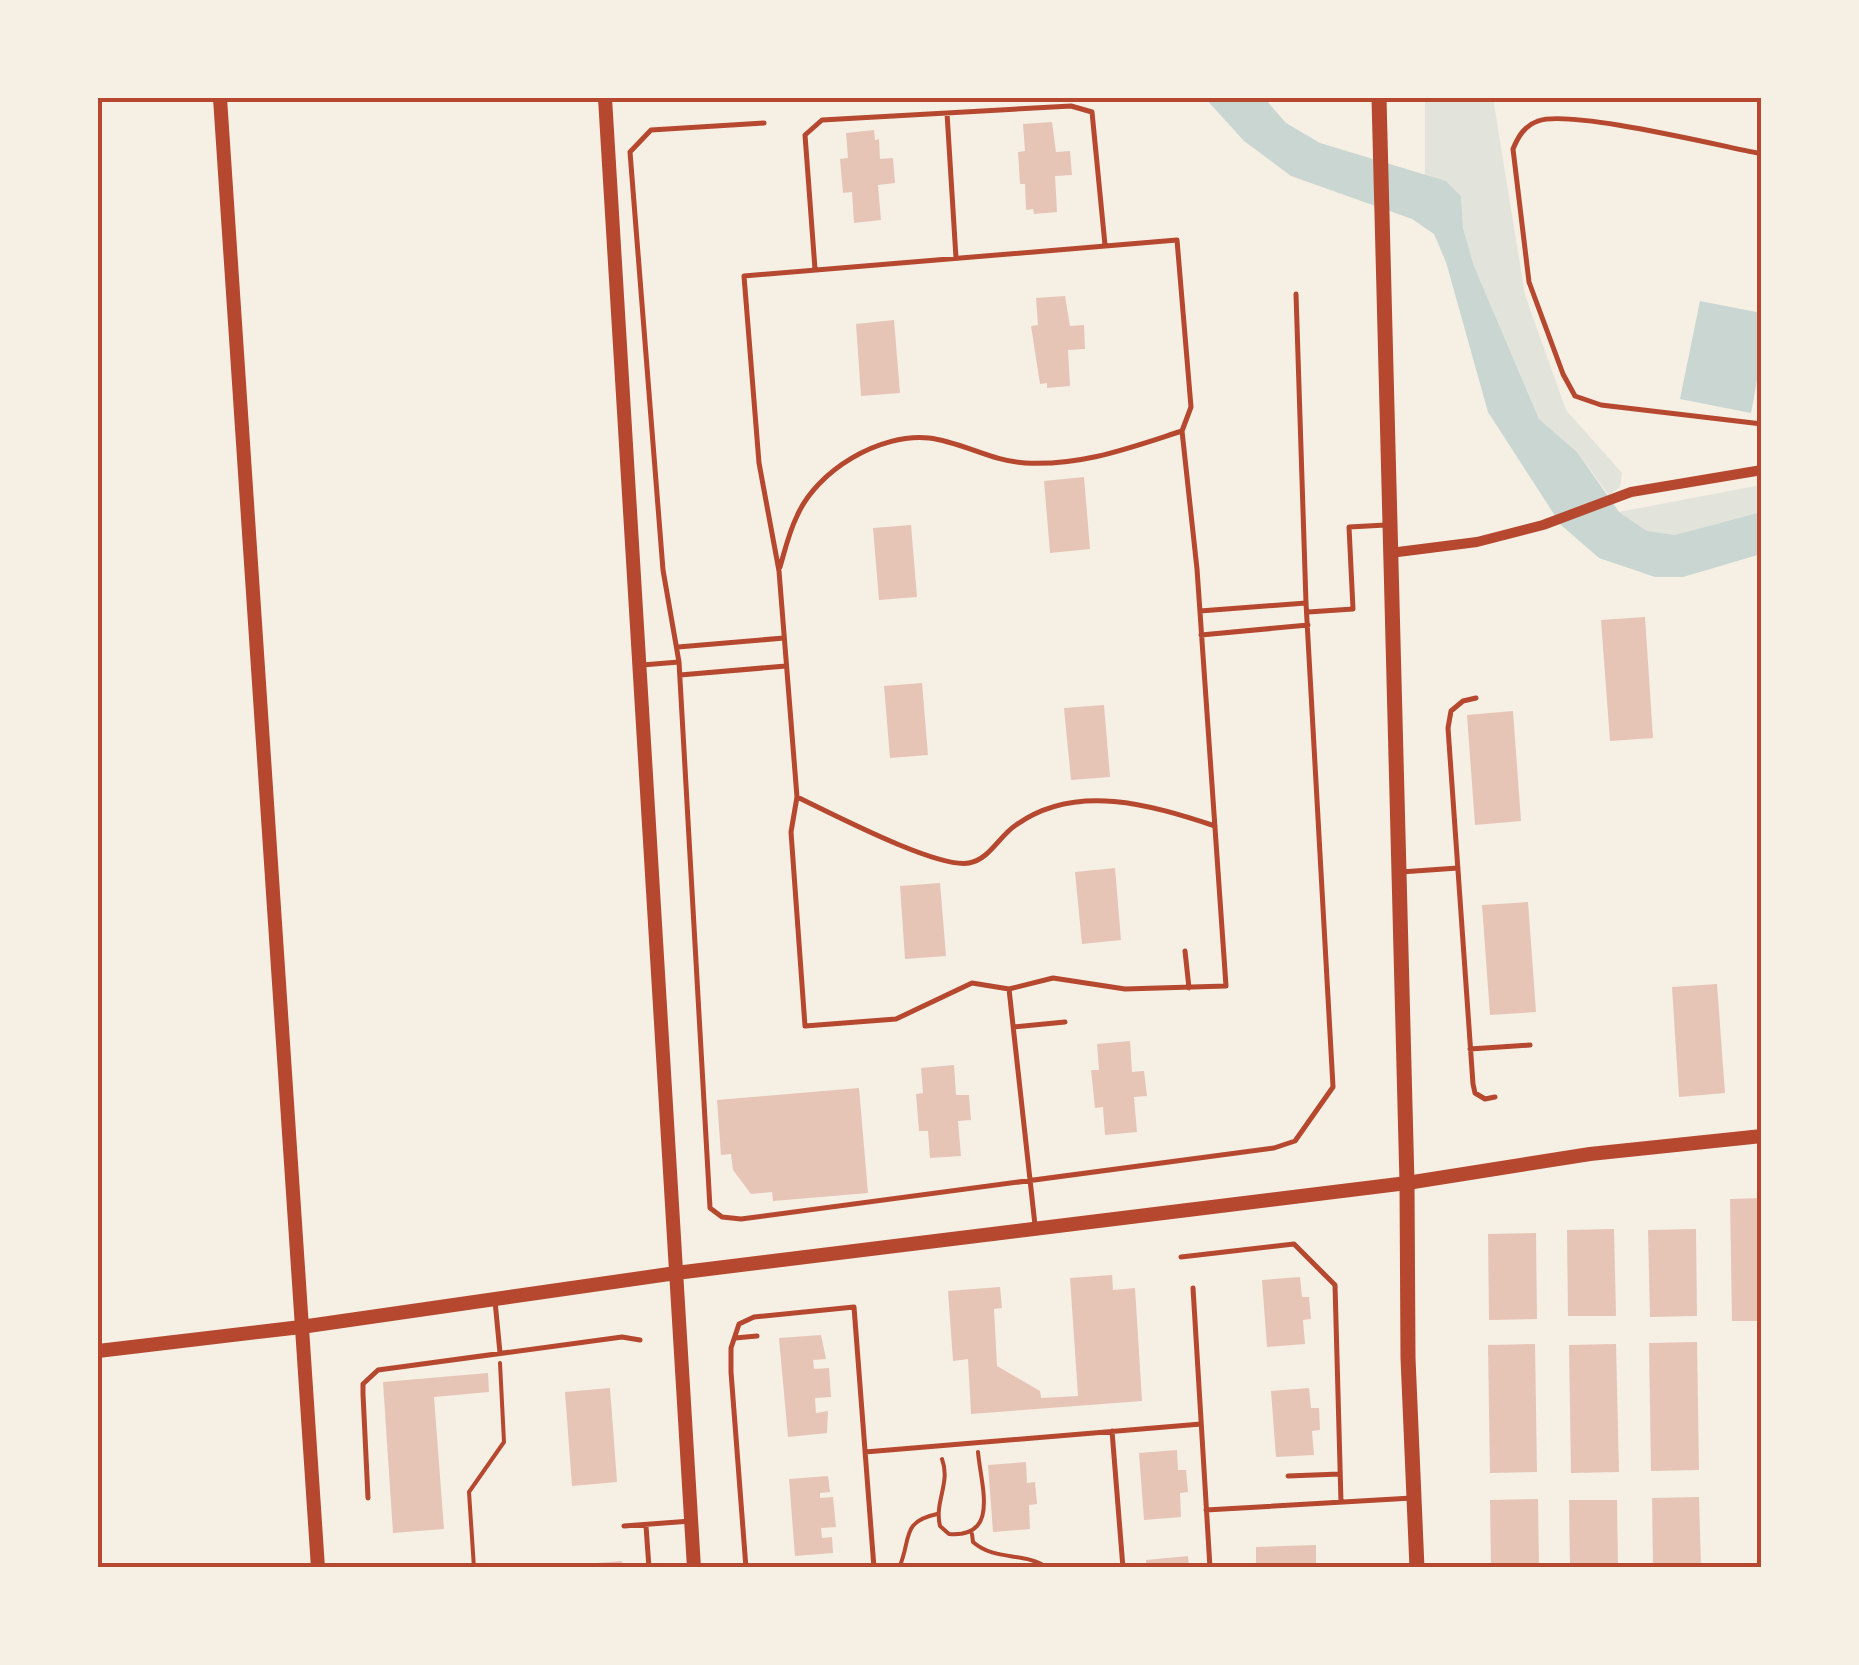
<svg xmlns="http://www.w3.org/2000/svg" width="1859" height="1665" viewBox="0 0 1859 1665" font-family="'Work Sans',sans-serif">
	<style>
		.green { fill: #e2e4dc }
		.water { fill: #c9d6d2 }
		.building { fill: #e6c5b7 }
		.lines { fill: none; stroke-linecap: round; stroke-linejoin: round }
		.path { stroke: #b5482f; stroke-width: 4 }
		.service { stroke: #b5482f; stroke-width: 5 }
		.minor { stroke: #b5482f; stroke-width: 10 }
		.tertiary { stroke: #b5482f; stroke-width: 14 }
		.secondary { stroke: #b5482f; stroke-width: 15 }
		.neatline { fill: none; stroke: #b5482f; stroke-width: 4 }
	</style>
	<rect width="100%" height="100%" fill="#f6efe4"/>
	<path class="green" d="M1425,98H1493L1525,295L1566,410L1622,473L1620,487L1609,495L1577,452L1539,419L1474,266L1463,228L1461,196L1446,181L1425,177Z
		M1761,485V512L1675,535L1647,531L1619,512Z"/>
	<path class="water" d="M1205,98H1264L1286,123L1320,143L1446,181L1461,196L1463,228L1474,266L1539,419L1577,452L1619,512L1647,531L1675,535L1761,512V554L1683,577H1655L1599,558L1561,525L1488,412L1446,262L1434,234L1412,219L1291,176L1244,141Z
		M1700,301L1761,313V359L1751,413L1680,399Z"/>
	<path class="building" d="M1052,122L1056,152L1070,151L1072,175L1055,176L1057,212L1034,214L1033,209L1026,210L1025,184H1020L1018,152L1025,151L1023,124Z
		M874,130L875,140L879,139L880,159L893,158L895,183L878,185L881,220L854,223L852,192L843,193L840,159L848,158L846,133Z
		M1065,296L1070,326L1084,325L1085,349L1068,350L1070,386L1047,388V383L1040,384L1031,326L1038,325L1036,298Z
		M894,320L900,393L861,396L856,324Z
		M1084,477L1090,549L1050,553L1044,481Z
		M911,525L917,597L879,600L873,528Z
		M1645,617L1653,738L1610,741L1601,620Z
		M922,683L928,755L890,758L884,686Z
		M1104,705L1110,777L1071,780L1064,708Z
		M1513,711L1521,821L1475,825L1467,715Z
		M1115,868L1121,940L1082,944L1075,872Z
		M940,883L946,956L905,959L900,886Z
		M1528,902L1536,1012L1490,1015L1482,905Z
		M1717,984L1725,1093L1679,1097L1672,987Z
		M1130,1041L1132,1072L1144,1071L1147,1096L1134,1097L1137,1132L1105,1135L1103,1107L1095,1108L1091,1070H1099L1097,1044Z
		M954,1065L956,1095H969L971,1120L958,1121L961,1156L930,1158L928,1131H919L916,1094L923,1093L921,1068Z
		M859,1088L868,1193L773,1201L772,1192L751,1194L733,1170L731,1154L721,1155L717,1100Z
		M1762,1198V1321H1732L1730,1199Z
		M1614,1229L1616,1316H1568L1567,1230Z
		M1696,1229L1697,1316L1650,1317L1648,1230Z
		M1536,1233L1537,1319L1489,1320L1488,1234Z
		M1112,1275L1113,1290L1135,1288L1142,1401L971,1414L968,1359L953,1361L948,1291L1000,1287L1002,1308L994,1309L997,1366L1040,1391L1041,1398L1078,1396L1070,1278Z
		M1300,1277L1302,1297H1309L1311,1319L1303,1320L1305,1344L1267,1347L1262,1280Z
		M821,1335L826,1359L813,1360L814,1369L829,1368L831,1397L815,1398L816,1413L828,1411L827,1433L788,1437L779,1338Z
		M1697,1342L1699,1470L1651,1471L1649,1343Z
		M1535,1344L1537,1472L1490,1473L1488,1345Z
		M1616,1344L1619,1472L1571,1473L1569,1345Z
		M488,1373L489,1392L434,1397L444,1529L393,1533L383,1382Z
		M610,1388L617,1482L572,1486L565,1392Z
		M1309,1388L1311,1408H1319L1320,1430L1312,1431L1314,1455L1276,1457L1271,1391Z
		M1177,1450L1178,1470H1186L1188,1492L1180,1493L1181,1517L1144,1520L1139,1453Z
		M1026,1462L1027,1483L1035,1482L1037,1504L1029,1505L1030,1529L993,1532L988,1465Z
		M828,1476L830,1492L820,1493V1498L833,1497L836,1527L821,1528L822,1538L832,1537L833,1553L795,1556L789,1479Z
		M1699,1497L1701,1568H1653L1652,1498Z
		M1538,1499L1539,1568H1491L1490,1500Z
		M1569,1500H1617L1618,1568H1570Z
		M1316,1545V1568H1256V1547Z
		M1188,1556L1189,1568H1147L1146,1560Z
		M622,1561L623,1568H571V1565Z"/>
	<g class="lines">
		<path class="path" d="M942,1459C951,1483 934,1502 940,1526L949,1534C1000,1538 981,1486 978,1452
			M972,1534L973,1542C996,1562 1024,1551 1048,1568
			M474,1568L469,1492L504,1442L500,1363
			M899,1568C912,1539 900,1522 937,1514"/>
		<path class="service" d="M947,113L956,258
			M764,123L651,130L630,152L663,570L679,662L710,1208L722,1217L741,1219L1274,1148L1295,1141L1333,1087L1306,603L1296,294
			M1762,154C1720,146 1570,109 1538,121C1524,126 1518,137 1513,149L1529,282L1563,374L1575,396L1601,405L1762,424
			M1177,240L1191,407L1182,431L1197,569L1226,986L1125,989L1053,978L1009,989L972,983L896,1019L805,1026L791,832L797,797L779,571L759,463L744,276Z
			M815,269L805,135L822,120L1071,106L1092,112L1105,245
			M780,567C785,550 789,532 797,516C817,470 880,433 929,438C962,442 991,461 1025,463C1082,466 1129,448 1182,431
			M1200,611L1306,603
			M1308,612L1353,609L1349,527L1386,525
			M1201,635L1308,625
			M678,647L784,638
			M642,665L679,662
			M680,675L786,666
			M1476,698L1463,701L1451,711L1448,728L1473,1084L1475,1093L1485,1099L1495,1097
			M797,797C831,813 937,869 969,863C990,859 999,836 1016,825C1076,782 1151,805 1215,826
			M1401,872L1458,868
			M1185,951L1189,988
			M1009,989L1035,1225
			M1014,1027L1065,1022
			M1470,1049L1530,1045
			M1181,1257L1294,1244L1335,1285L1341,1502
			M1193,1288L1210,1568
			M495,1301L500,1353
			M735,1338L757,1336
			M1112,1431L1123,1568
			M865,1452L1201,1424
			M1288,1476L1340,1474
			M368,1498L363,1394V1384L378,1370L622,1337L640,1340
			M1206,1510L1412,1498
			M624,1526L691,1521
			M646,1526L649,1568
			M746,1568L731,1372V1348L739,1324L754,1317L854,1307L874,1568"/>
		<path class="minor" d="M1390,553L1477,542L1543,525L1631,492L1762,470"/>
		<path class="tertiary" d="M220,98L318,1568
			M605,98L694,1568
			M98,1351L301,1327L676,1273L1407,1183L1590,1154L1762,1136"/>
		<path class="secondary" d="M1379,98L1407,1183L1408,1358L1417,1568"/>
	</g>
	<rect width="1859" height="1665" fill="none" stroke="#f6efe4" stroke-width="200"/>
	<rect x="100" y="100" width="1659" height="1465" class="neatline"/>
</svg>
